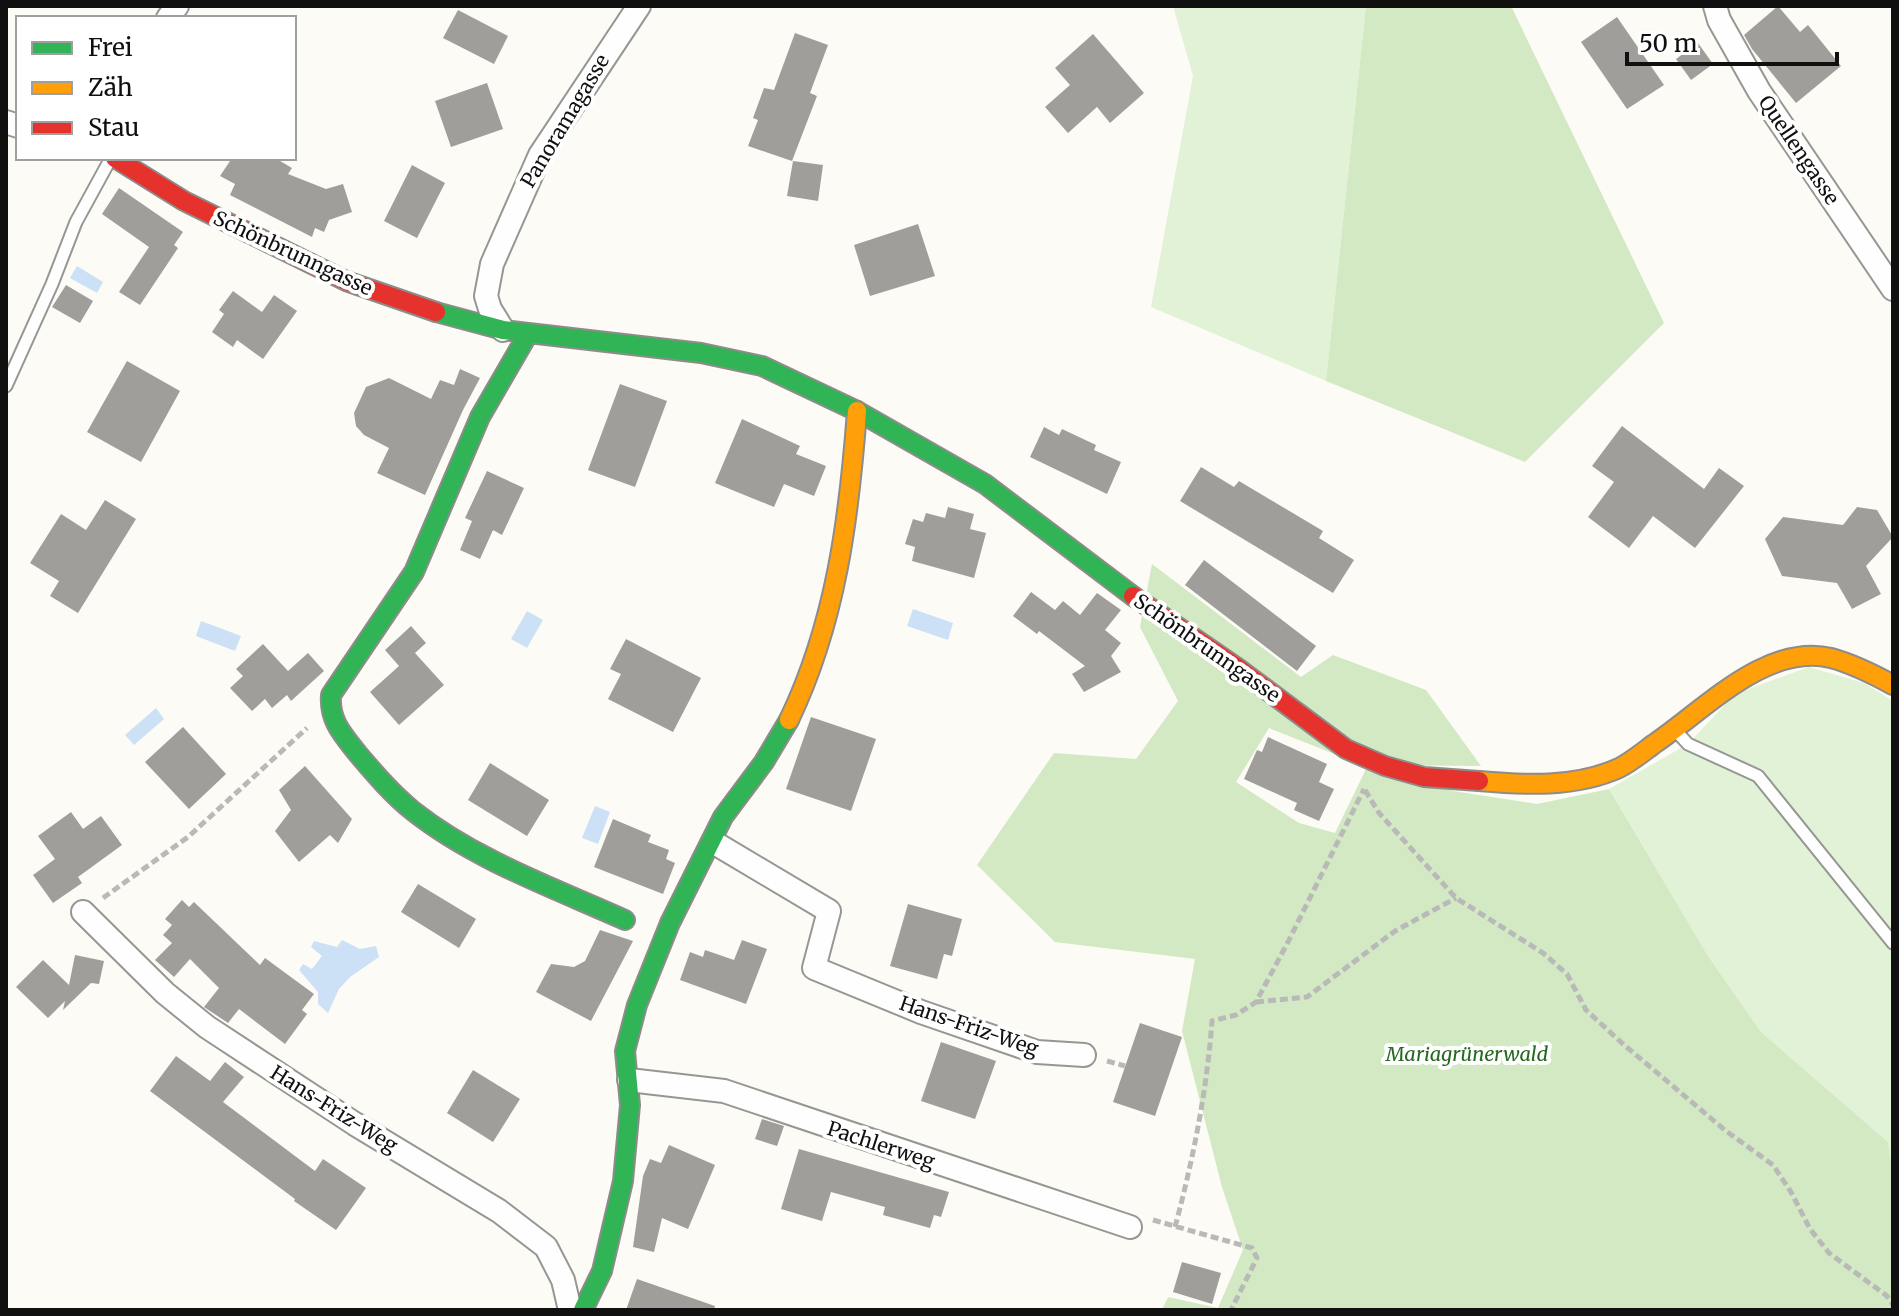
<svg xmlns="http://www.w3.org/2000/svg" width="1899" height="1316" viewBox="0 0 1899 1316" font-family="Merriweather,serif">
	<style>
		.green { fill: #e2f2d6 }
		.forest { fill: #d2e9c4 }
		.water { fill: #cce1f6 }
		.building { fill: #a09e9a }
		.lines { fill: none; stroke-linecap: round; stroke-linejoin: round }
		.lane-casing { stroke: #969693; stroke-width: 15 }
		.street-casing { stroke: #969693; stroke-width: 26 }
		.fast-casing { stroke: #8d8c8a; stroke-width: 22 }
		.slow-casing { stroke: #8d8c8a; stroke-width: 22 }
		.jam-casing { stroke: #8d8c8a; stroke-width: 22 }
		.path { stroke: #b9b9b8; stroke-width: 5; stroke-dasharray: 8 4; stroke-linecap: butt }
		.lane { stroke: #fffefe; stroke-width: 11 }
		.street { stroke: #fffefe; stroke-width: 22 }
		.fast { stroke: #30b455; stroke-width: 18 }
		.slow { stroke: #ff9f0a; stroke-width: 18 }
		.jam { stroke: #e5322d; stroke-width: 18 }
		.labels { text-anchor: middle; stroke-width: 8; stroke-linejoin: round; paint-order: stroke }
		.street-label { font-size: 20px; fill: #101010; stroke: #fff }
		.park-label { font-size: 20px; font-style: italic; fill: #25681f; stroke: #fff }
	</style>
	<rect width="100%" height="100%" fill="#fcfbf5"/>
	<path class="green" d="M1173,6H1366L1326,381L1151,307L1193,76Z
		M1809,667L1864,683L1893,701V1175L1888,1142L1761,1032L1708,956L1609,789L1688,744L1735,694Z"/>
	<path class="forest" d="M1366,6H1511L1664,323L1525,462L1326,381Z
		M1152,564L1301,677L1333,655L1426,690L1481,766L1362,765L1269,728L1236,782L1299,823L1335,833L1367,767L1453,791L1537,804L1609,789L1708,956L1761,1032L1888,1142L1893,1175V1310H1162L1168,1297L1218,1308L1243,1250L1222,1187L1182,1031L1195,959L1055,942L977,865L1054,753L1136,759L1178,701L1140,627Z"/>
	<path class="water" d="M77,266L103,282L97,293L70,278Z
		M913,609L953,623L948,640L907,626Z
		M527,611L543,620L527,648L511,639Z
		M201,621L241,636L235,651L196,636Z
		M156,708L164,719L134,745L125,735Z
		M595,806L610,812L598,844L582,838Z
		M342,940L360,949L376,946L379,957L350,977L339,989L328,1013L318,1004V992L299,970L303,964L312,969L322,956L311,947L314,941L337,947Z"/>
	<path class="building" d="M1778,6L1800,32L1808,25L1841,66L1796,103L1752,49L1744,35Z
		M458,10L508,36L494,64L443,38Z
		M1617,17L1664,85L1627,109L1581,42Z
		M795,33L828,45L810,93L817,96L792,161L748,146L758,120L753,118L764,88L774,90Z
		M1093,34L1144,93L1110,123L1097,107L1068,133L1045,107L1070,85L1055,68Z
		M1698,43L1713,64L1691,80L1676,59Z
		M487,83L503,129L451,147L435,101Z
		M232,158H275L292,168L288,174L326,189L343,184L352,212L329,220L324,232L315,228L312,237L230,195L235,184L220,176Z
		M793,161L823,165L818,201L787,196Z
		M412,165L445,183L417,238L384,221Z
		M119,188L183,232L174,245L178,248L140,305L119,292L149,247L102,214Z
		M918,224L935,276L870,296L854,245Z
		M66,285L93,301L80,323L52,307Z
		M233,291L262,312L274,295L297,311L263,359L237,340L233,347L212,332L224,314L219,310Z
		M127,361L180,391L141,462L87,432Z
		M460,369L480,378L463,410L425,495L377,473L389,448L364,435L356,426L354,413L366,387L389,378L431,399L440,380L454,385Z
		M620,384L667,401L635,487L588,470Z
		M742,419L800,446L796,454L826,466L814,496L784,484L774,507L715,483Z
		M1622,426L1704,489L1719,468L1744,486L1695,548L1653,516L1629,548L1588,517L1614,482L1592,466Z
		M1044,427L1059,435L1062,429L1096,445L1094,450L1121,462L1107,494L1030,457Z
		M1201,467L1234,487L1239,481L1323,531L1319,538L1354,560L1333,593L1180,501Z
		M487,471L524,488L502,535L493,530L480,559L460,550L472,521L465,518Z
		M105,500L136,519L78,613L50,596L59,581L30,563L61,514L86,530Z
		M948,507L974,514L970,529L986,533L974,578L912,561L915,547L905,544L913,519L923,522L926,513L945,518Z
		M1857,507L1877,510L1893,537L1866,566L1881,594L1852,609L1837,583L1782,576L1765,539L1783,517L1843,525Z
		M1204,560L1316,646L1297,671L1185,585Z
		M1031,592L1055,610L1063,601L1080,615L1097,593L1121,610L1105,630L1121,643L1111,656L1121,672L1084,692L1072,674L1085,666L1039,631L1037,634L1013,616Z
		M411,626L426,643L415,653L444,685L399,725L370,692L399,666L385,650Z
		M626,639L701,678L673,732L608,699L621,674L610,669Z
		M263,644L288,671L308,653L324,671L291,701L287,695L272,708L265,699L252,711L230,688L243,676L236,669Z
		M811,717L876,739L851,811L786,789Z
		M183,727L226,774L189,809L145,762Z
		M1268,737L1327,764L1319,782L1334,789L1319,821L1294,810L1297,803L1244,779L1257,750L1262,752Z
		M490,763L549,800L527,836L468,800Z
		M305,766L352,819L338,843L330,835L299,862L275,831L291,810L279,790Z
		M71,812L83,829L101,816L122,845L78,877L82,883L53,903L33,875L55,859L38,836Z
		M613,819L651,835L648,842L669,850L666,859L675,863L663,894L594,867Z
		M418,884L476,919L459,948L401,912Z
		M182,900L189,907L194,902L260,965L265,958L314,994L302,1010L307,1014L285,1044L239,1009L228,1023L204,1007L219,988L190,959L174,977L155,960L172,943L163,935L172,925L165,919Z
		M908,904L962,919L952,956L944,954L937,979L890,966Z
		M600,930L633,941L591,1021L536,992L551,964L574,967L585,961Z
		M742,940L767,949L746,1004L680,980L690,952L703,957L705,950L734,960Z
		M75,955L104,961L99,984L91,983L63,1010L65,1001L48,1018L16,987L43,960L69,985Z
		M1140,1023L1182,1037L1155,1116L1113,1102Z
		M941,1042L996,1061L975,1119L921,1101Z
		M176,1056L210,1081L225,1062L244,1077L223,1102L315,1171L323,1159L366,1188L336,1230L294,1201L295,1199L150,1091Z
		M473,1070L520,1099L493,1142L447,1113Z
		M762,1119L784,1126L777,1146L755,1139Z
		M669,1145L715,1165L688,1229L662,1218L654,1252L633,1247L643,1176L650,1159L661,1163Z
		M799,1149L949,1192L941,1217L934,1215L930,1228L883,1215L885,1207L831,1192L822,1221L781,1209Z
		M1182,1262L1221,1273L1212,1304L1173,1292Z
		M637,1279L715,1306L714,1310H626Z"/>
	<g class="lines">
		<g class="lane-casing">
			<path id="lane" d="M6,386L52,284L76,222L111,158
				M1676,731L1688,744L1758,776L1893,943"/>
		</g>
		<g class="street-casing">
			<path id="street" d="M1715,6L1719,20L1759,91L1893,289
				M168,18L177,6
				M6,122L18,126
				M503,330L490,309L486,296L492,264L540,155L639,6
				M713,842L829,911L814,968L921,1012L1037,1052L1084,1055
				M83,912L165,993L207,1027L355,1124L499,1211L546,1247L563,1280L570,1310
				M629,1080L724,1091L1130,1227"/>
		</g>
		<g class="fast-casing">
			<path id="fast" d="M436,312L503,330L701,353L762,366L857,411L985,484L1133,596
				M528,334L480,417L414,572L331,695C329,721 343,735 358,754C375,774 392,794 413,811C475,860 554,888 625,920
				M583,1310L602,1271L623,1181L630,1105L625,1051L637,1005L670,923L723,817L764,762L789,720"/>
		</g>
		<g class="slow-casing">
			<path id="slow" d="M789,720C836,622 849,519 857,411
				M1479,781C1525,785 1575,788 1619,768C1631,762 1643,752 1654,744C1703,711 1767,642 1831,658C1853,664 1873,674 1893,685"/>
		</g>
		<g class="jam-casing">
			<path id="jam" d="M115,158L184,201L346,281L436,312
				M1133,596L1239,669L1346,749L1385,766L1424,777L1479,781"/>
		</g>
		<path class="path" d="M1365,790L1379,813L1456,898L1543,953L1567,974L1586,1010L1623,1044L1726,1131L1773,1165L1791,1192L1810,1229L1829,1253L1887,1296L1893,1305
			M103,898L188,837L307,728
			M1256,1002L1307,997L1395,931L1456,898
			M1107,1061L1125,1066
			M1153,1220L1252,1248L1257,1258L1231,1310
			M1175,1227C1193,1160 1207,1090 1212,1021L1236,1015L1256,1002L1288,942L1364,789"/>
		<use href="#lane" class="lane"/>
		<use href="#street" class="street"/>
		<use href="#fast" class="fast"/>
		<use href="#slow" class="slow"/>
		<use href="#jam" class="jam"/>
	</g>
	<g class="labels">
		<g class="street-label">
			<text transform="translate(565 121) rotate(-59)" y="7">Panoramagasse</text>
			<text transform="translate(1799 150) rotate(56)" y="7">Quellengasse</text>
			<text transform="translate(293 253) rotate(25)" y="7">Schönbrunngasse</text>
			<text transform="translate(1207 648) rotate(35)" y="7">Schönbrunngasse</text>
			<text transform="translate(969 1026) rotate(19)" y="7">Hans-Friz-Weg</text>
			<text transform="translate(334 1109) rotate(32)" y="7">Hans-Friz-Weg</text>
			<text transform="translate(881 1145) rotate(18)" y="7">Pachlerweg</text>
		</g>
		<g class="park-label">
			<text x="1467" y="1061">Mariagrünerwald</text>
		</g>
	</g>
	<rect width="1899" height="1316" fill="none" stroke="#101010" stroke-width="16"/>
	<rect x="16" y="16" width="280" height="144" fill="#ffffff" stroke="#9f9f9f" stroke-width="2"/>
	<rect x="32" y="42" width="40" height="12" fill="#30b455" stroke="#9f9f9f" stroke-width="2"/>
	<text x="88" y="56" font-size="24" fill="#101010">Frei</text>
	<rect x="32" y="82" width="40" height="12" fill="#ff9f0a" stroke="#9f9f9f" stroke-width="2"/>
	<text x="88" y="96" font-size="24" fill="#101010">Zäh</text>
	<rect x="32" y="122" width="40" height="12" fill="#e5322d" stroke="#9f9f9f" stroke-width="2"/>
	<text x="88" y="136" font-size="24" fill="#101010">Stau</text>
	<path d="M1627 52v12h210v-12" fill="none" stroke="#101010" stroke-width="4"/>
	<text x="1639" y="52" font-size="24" fill="#101010" stroke="#ffffff" stroke-width="6" paint-order="stroke">50 m</text>
</svg>
